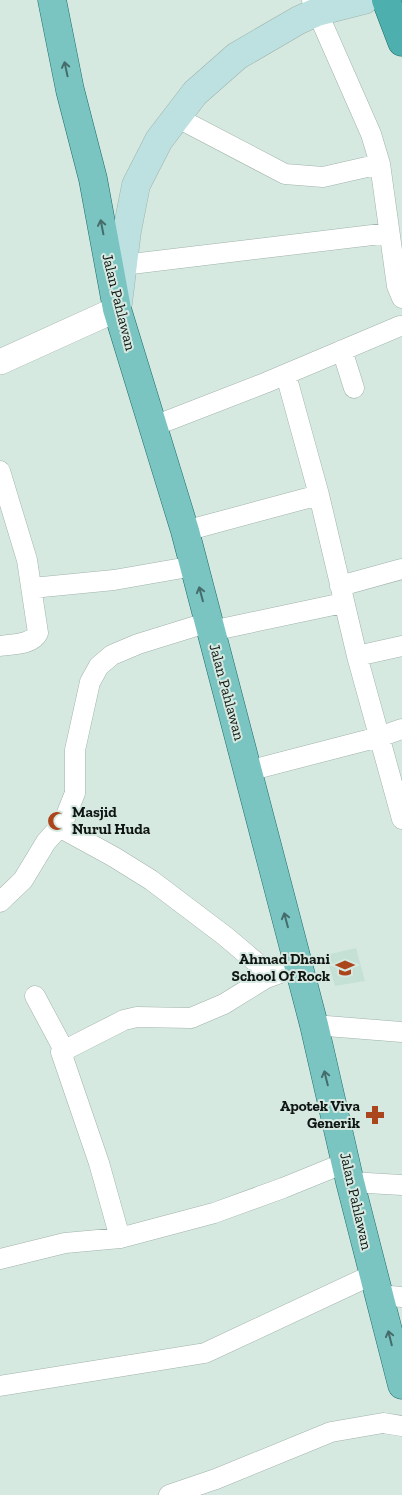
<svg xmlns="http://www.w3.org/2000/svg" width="402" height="1495" viewBox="0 0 402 1495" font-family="'Zilla Slab',serif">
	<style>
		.built { fill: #c5e1d5 }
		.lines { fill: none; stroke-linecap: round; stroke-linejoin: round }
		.minor-casing { stroke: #a0b3aa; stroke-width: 21 }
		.tertiary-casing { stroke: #a0b3aa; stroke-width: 26 }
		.secondary-casing { stroke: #a0b3aa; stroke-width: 29 }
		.primary-casing { stroke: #1b6d6a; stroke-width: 29 }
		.trunk-casing { stroke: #1b6d6a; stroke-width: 29 }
		.minor { stroke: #fff; stroke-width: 20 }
		.tertiary { stroke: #fff; stroke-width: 25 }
		.secondary { stroke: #bce1e0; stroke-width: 28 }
		.primary { stroke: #7ac4c2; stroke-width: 28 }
		.trunk { stroke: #4eb0ae; stroke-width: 28 }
		.oneway { stroke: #446c6a }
		.labels { text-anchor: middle; stroke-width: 4; stroke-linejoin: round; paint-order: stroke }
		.street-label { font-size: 15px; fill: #0f1512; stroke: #d6e9e1 }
		.poi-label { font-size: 15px; font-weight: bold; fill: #0f1512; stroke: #d6e9e1; text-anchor: end }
	</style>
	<rect width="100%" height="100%" fill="#d6e9e1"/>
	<path class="built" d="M356,948L365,981L335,986L326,955Z"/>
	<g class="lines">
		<g class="minor-casing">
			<path id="minor" d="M312,0L371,134L380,164L397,286L402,298
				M176,117L285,174L323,177L380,164
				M123,265L389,233
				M342,350L354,388
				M286,375L319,495L357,656L402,819
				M154,426L265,383L400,326
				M0,471L27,560L38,633C32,645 12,644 0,646
				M185,531L319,495
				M340,586L402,569
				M32,588L114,580L194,566
				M211,631L343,603
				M357,656L402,646
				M248,771L379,737L402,729
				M61,828L114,857L151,880L225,936L257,963L266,978
				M0,902L23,880L46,842L54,833L61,828L75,793V750L90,682L99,666L112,655L138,644L209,622
				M35,996L65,1052
				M314,1025L402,1032
				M350,1182L402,1185
				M120,1238L99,1163L61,1052L124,1020L137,1017L191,1018L224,1004L266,978L280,973L297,961
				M0,1259L65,1243L120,1238L214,1213L283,1188L347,1162
				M379,1295L402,1297
				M0,1386L205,1353L374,1274
				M169,1495L216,1479L331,1432L383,1423L402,1426"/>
		</g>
		<g class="tertiary-casing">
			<path id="tertiary" d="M0,362L117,309"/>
		</g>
		<g class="secondary-casing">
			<path id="secondary" d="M118,303L127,231L136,185L159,140L195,93L237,56L299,20L317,12L364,0"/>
		</g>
		<g class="primary-casing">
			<path id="primary" d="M52,0L70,90L93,179L117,309L185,531L314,1025L350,1182L402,1385"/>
		</g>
		<g class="trunk-casing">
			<path id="trunk" d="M386,0L402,42"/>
		</g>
		<use href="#minor" class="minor"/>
		<use href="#tertiary" class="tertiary"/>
		<use href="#secondary" class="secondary"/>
		<use href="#primary" class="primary"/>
		<use href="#trunk" class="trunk"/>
	</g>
	<defs><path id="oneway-shaft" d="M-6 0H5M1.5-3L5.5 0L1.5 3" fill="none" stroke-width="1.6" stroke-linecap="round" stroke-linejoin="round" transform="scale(1.25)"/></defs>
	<g class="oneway">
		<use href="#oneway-shaft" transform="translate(66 69) rotate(-102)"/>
		<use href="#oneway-shaft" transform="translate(102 227) rotate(-101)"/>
		<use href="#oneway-shaft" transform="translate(201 594) rotate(-105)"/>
		<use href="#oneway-shaft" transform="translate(286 920) rotate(-105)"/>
		<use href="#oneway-shaft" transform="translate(326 1078) rotate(-104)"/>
		<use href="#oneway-shaft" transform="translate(390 1338) rotate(-104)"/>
	</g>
	<defs>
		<g id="mosque-bare" transform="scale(1.5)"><path d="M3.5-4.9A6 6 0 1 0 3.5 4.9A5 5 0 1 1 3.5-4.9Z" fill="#ab451b" stroke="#d6e9e1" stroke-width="2.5" paint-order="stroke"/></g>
		<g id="school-bare" transform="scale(1.5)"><path d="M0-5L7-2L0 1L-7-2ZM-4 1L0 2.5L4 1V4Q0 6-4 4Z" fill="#ab451b" stroke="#d6e9e1" stroke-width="2.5" paint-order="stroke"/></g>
		<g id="pharmacy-bare" transform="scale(1.5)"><path d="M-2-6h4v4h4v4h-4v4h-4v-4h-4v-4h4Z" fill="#ab451b" stroke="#d6e9e1" stroke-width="2.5" paint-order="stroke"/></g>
	</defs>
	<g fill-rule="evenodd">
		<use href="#mosque-bare" x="57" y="821"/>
		<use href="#school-bare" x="345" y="968"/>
		<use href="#pharmacy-bare" x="375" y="1115"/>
	</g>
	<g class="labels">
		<g class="street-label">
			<text transform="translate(119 302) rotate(76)" y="5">Jalan Pahlawan</text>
			<text transform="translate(227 692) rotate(75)" y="5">Jalan Pahlawan</text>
			<text transform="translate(356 1201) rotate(77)" y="5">Jalan Pahlawan</text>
		</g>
		<g class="poi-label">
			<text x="72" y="817" text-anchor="start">Masjid<tspan x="72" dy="17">Nurul Huda</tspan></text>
			<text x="330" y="964">Ahmad Dhani<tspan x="330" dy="17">School Of Rock</tspan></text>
			<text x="360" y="1111">Apotek Viva<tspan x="360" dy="17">Generik</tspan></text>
		</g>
	</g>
</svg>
